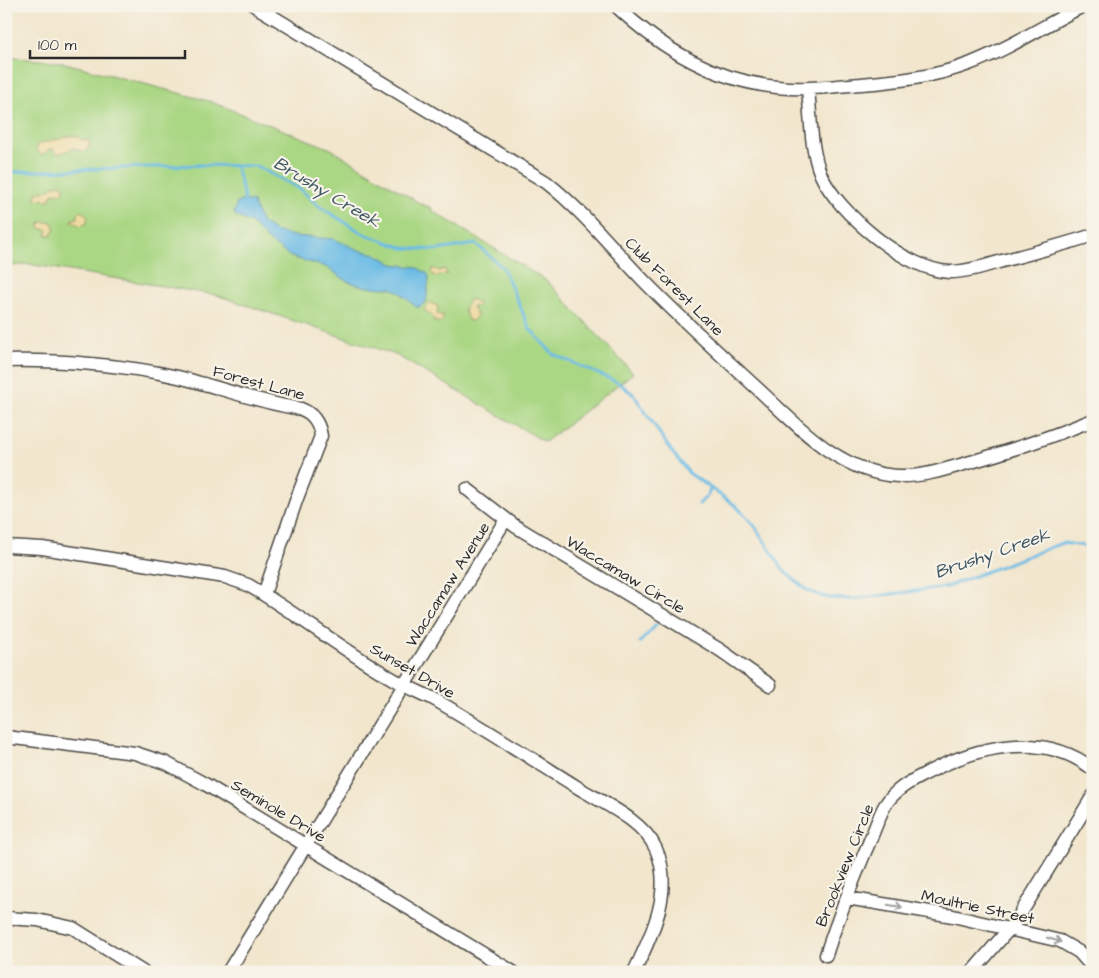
<svg xmlns="http://www.w3.org/2000/svg" width="1099" height="978" viewBox="0 0 1099 978" font-family="'Architects Daughter',sans-serif">
	<style>
		.green { fill: #aad784; stroke: #6a8158 }
		.sand { fill: #eeda9e; stroke: #8c8264 }
		.water { fill: #6abbe5; stroke: #4a7388 }
		.lines { fill: none; stroke-linecap: round; stroke-linejoin: round }
		.stream { stroke: #6abbe5; stroke-width: 3 }
		.minor-casing { stroke: #494743; stroke-width: 15 }
		.minor { stroke: #fff; stroke-width: 12 }
		.oneway { stroke: #a0a0a0 }
		.labels { text-anchor: middle; stroke-width: 4.5; stroke-linejoin: round; paint-order: stroke }
		.street-label { font-size: 16px; fill: #2b2b2b; stroke: #f7f3e8 }
		.water-label { font-size: 18px; font-style: italic; fill: #3e5663; stroke: #f7f3e8 }
	</style>
	<rect width="100%" height="100%" fill="#f7f3e8"/>
	<filter id="ink" filterUnits="userSpaceOnUse"><feTurbulence type="fractalNoise" baseFrequency=".02" numOctaves="2"/><feDisplacementMap in="SourceGraphic" scale="10" xChannelSelector="R" yChannelSelector="G"/><feConvolveMatrix kernelMatrix="1 2 1 2 8 2 1 2 1" color-interpolation-filters="sRGB"/></filter>
	<filter id="wash" filterUnits="userSpaceOnUse"><feTurbulence type="fractalNoise" baseFrequency=".0096" numOctaves="4" result="noise"/><feDisplacementMap in="SourceGraphic" scale="20" xChannelSelector="R" yChannelSelector="G"/><feGaussianBlur stdDeviation="1.12" result="paint"/><feColorMatrix in="noise" values="0 0 0 0 0 0 0 0 0 0 0 0 0 0 0 0 0 1.4 0 .05"/><feComposite in="paint" operator="in"/></filter>
	<g filter="url(#wash)">
		<rect width="100%" height="100%" fill="#f2e6cd"/>
		<path class="green" d="M6,57L61,62L209,101L331,149L421,204L432,208L431,210L547,281L633,373L545,442L396,355L216,295L28,264L6,267Z"/>
		<path class="sand" d="M68,136H77L82,140H89V148L83,152L74,148L58,154L51,148L42,155L36,150L38,145C48,139 58,141 68,136Z
			M58,184L64,186V192L53,193L49,200L35,199L37,192H44Z
			M81,211L88,216L86,224L80,226L71,220L78,218V213Z
			M41,222H52L55,229L51,235H46L48,230L39,228Z
			M433,268L439,271L444,269L447,274L436,277L431,272Z
			M470,299L478,303L477,306L472,307L477,316L472,321L468,320L464,309Z
			M429,302L438,306L437,314L444,316L441,323L434,321L432,316L424,310Z"/>
		<path class="water" d="M243,200L253,202L261,222L274,231L294,236L334,239L359,250L376,254L393,264L416,267L428,274L429,279L426,302L419,307H416L398,291L391,288L366,287L347,281L326,267L291,257L269,241L251,223L236,216L234,212L237,203Z"/>
		<g class="lines">
			<path class="stream" d="M236,166L245,200
				M6,169L15,172L201,165L256,166L300,189L320,207L364,234L404,248L437,250L476,244L503,268L530,329L553,354L619,383L634,395L672,452L689,473L736,506L754,525L784,571L808,591L828,598L853,599L946,587L1062,543L1093,547
				M699,504L707,496L711,488
				M640,642L657,624"/>
		</g>
	</g>
	<g filter="url(#ink)">
		<g class="lines">
			<g class="minor-casing">
				<path id="minor" d="M255,6L546,182C583,211 612,248 644,281C681,319 721,355 759,390C799,427 840,473 898,476C923,477 947,469 971,462C1013,450 1053,436 1093,420
					M616,6C670,57 733,91 809,88C826,88 844,85 861,84C898,81 934,77 969,64C1009,49 1045,25 1083,6
					M808,89C811,116 810,149 821,175C838,213 907,271 950,272C967,272 985,266 1002,261C1032,253 1063,245 1093,235
					M6,361C59,360 127,365 178,377C219,387 260,403 301,409C314,414 319,423 321,436L297,498L264,594
					M467,489L515,526L720,650L770,685
					M6,546L42,548L225,577L248,585C296,613 340,648 388,676C402,685 417,691 432,698C481,726 529,757 577,787C603,803 643,820 656,849C674,890 652,935 634,972
					M6,737L135,753L166,763L205,784L513,972
					M847,898L953,916L1060,941L1079,952L1093,968
					M6,918L37,920L73,928L143,972
					M826,955C837,920 851,886 865,852C872,837 877,821 884,807C893,791 909,782 925,774C976,746 1043,730 1093,769
					M228,972L506,519
					M972,972L1016,921L1093,796"/>
			</g>
			<use href="#minor" class="minor"/>
		</g>
		<defs><path id="oneway-shaft" d="M-6 0H5M1.5-3L5.5 0L1.5 3" fill="none" stroke-width="1.6" stroke-linecap="round" stroke-linejoin="round" transform="scale(1.25)"/></defs>
		<g class="oneway">
			<use href="#oneway-shaft" transform="translate(895 906) rotate(10)"/>
			<use href="#oneway-shaft" transform="translate(1054 940) rotate(17)"/>
		</g>
	</g>
	<g class="labels">
		<g class="street-label">
			<text transform="translate(675 286) rotate(45)" y="6">Club Forest Lane</text>
			<text transform="translate(259 382) rotate(15)" y="6">Forest Lane</text>
			<text transform="translate(626 574) rotate(31)" y="6">Waccamaw Circle</text>
			<text transform="translate(447 584) rotate(-58)" y="6">Waccamaw Avenue</text>
			<text transform="translate(413 670) rotate(30)" y="6">Sunset Drive</text>
			<text transform="translate(279 810) rotate(31)" y="6">Seminole Drive</text>
			<text transform="translate(844 865) rotate(-68)" y="6">Brookview Circle</text>
			<text transform="translate(978 906) rotate(12)" y="6">Moultrie Street</text>
		</g>
		<g class="water-label">
			<text transform="translate(327 192) rotate(31)" y="6">Brushy Creek</text>
			<text transform="translate(992 553) rotate(-19)" y="6">Brushy Creek</text>
		</g>
	</g>
	<rect width="1099" height="978" fill="none" stroke="#f7f3e8" stroke-width="25"/>
	<path d="M30 50v8h155v-8" fill="none" stroke="#2b2b2b" stroke-width="2.5"/>
	<text x="38" y="50" font-size="15" fill="#2b2b2b" stroke="#f7f3e8" stroke-width="4" paint-order="stroke">100 m</text>
</svg>
